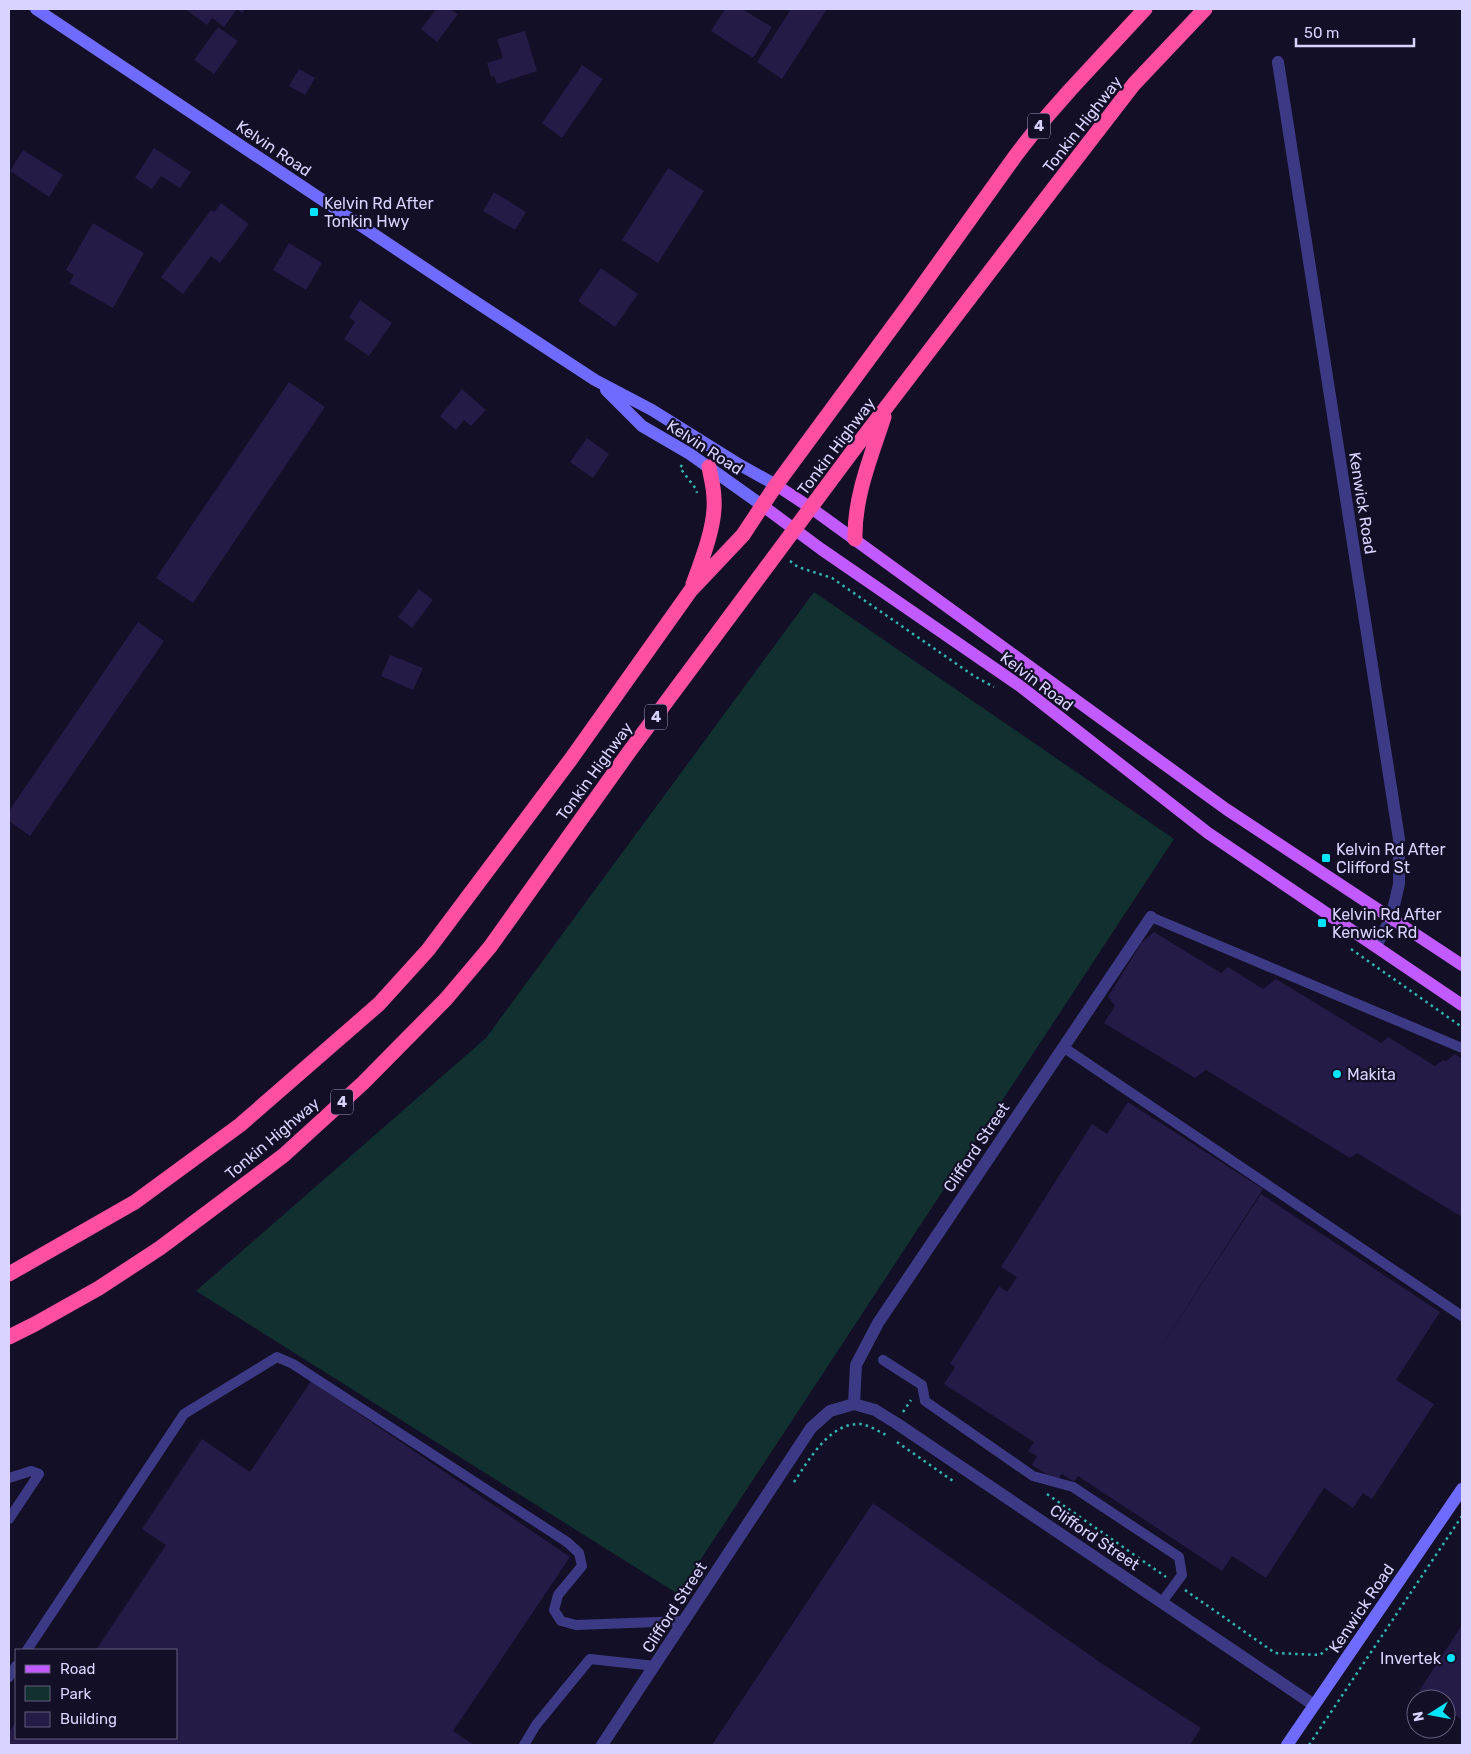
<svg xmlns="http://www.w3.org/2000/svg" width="1471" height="1754" viewBox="0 0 1471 1754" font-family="Rubik,sans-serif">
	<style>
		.green { fill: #12302f }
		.building { fill: #241b47 }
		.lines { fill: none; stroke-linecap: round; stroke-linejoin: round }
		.path { stroke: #2fb8b0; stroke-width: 2.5; stroke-dasharray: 2.5 4; stroke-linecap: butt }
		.lane { stroke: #3d3a85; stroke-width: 10 }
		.street { stroke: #3d3a85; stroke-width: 12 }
		.secondary { stroke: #6f6bff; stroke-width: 12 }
		.primary { stroke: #c25bff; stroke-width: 12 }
		.highway { stroke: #ff4fa3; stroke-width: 15 }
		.poi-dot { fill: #00e5ff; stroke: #130f26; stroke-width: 2 }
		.labels { text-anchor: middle; stroke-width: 4.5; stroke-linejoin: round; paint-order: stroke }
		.shield { fill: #130f26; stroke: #9e99be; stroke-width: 1 }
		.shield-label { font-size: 15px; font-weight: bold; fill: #d9d4ff }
		.street-label { font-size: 16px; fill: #d9d4ff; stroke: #130f26 }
		.poi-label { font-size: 16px; fill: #d9d4ff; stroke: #130f26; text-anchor: start }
	</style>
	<rect width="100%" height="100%" fill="#130f26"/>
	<path class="green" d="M814,592L1174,839L678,1594L196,1291L486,1038Z"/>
	<path class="building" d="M185,9H245L242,13L237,9L224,27L212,18L207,25Z
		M436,9H450L458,14L437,42L421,29Z
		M725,9H742L772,27L753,58L711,31Z
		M791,9H827L782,79L757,62Z
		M218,27L238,41L214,74L194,60Z
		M525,31L537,71L497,84L494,76L491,77L487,63L503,58L497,39Z
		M582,65L603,79L562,138L542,123Z
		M299,69L315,78L305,95L289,86Z
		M154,148L191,172L180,188L161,176L152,189L135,178Z
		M23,150L63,175L49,197L10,171Z
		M668,168L704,191L658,263L622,240Z
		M494,192L526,212L515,230L483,211Z
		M221,203L249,224L220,263L211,256L183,294L161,277L211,210L214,212Z
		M93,223L144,253L113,308L69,283L74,275L66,270Z
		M289,243L322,263L306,290L273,270Z
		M601,268L638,294L615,327L578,301Z
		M360,300L392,323L369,356L344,339L355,322L349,317Z
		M289,382L325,407L193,603L156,578Z
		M462,389L486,410L471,426L464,420L456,430L440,416Z
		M587,438L609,454L593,478L570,462Z
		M419,589L433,600L412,628L398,617Z
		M138,622L164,641L30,836L9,821V811Z
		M390,655L423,668L413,690L381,676Z
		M1154,932L1221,973L1228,967L1263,989L1276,979L1381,1043L1388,1037L1435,1066L1443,1060L1446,1061L1455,1054L1462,1059V1217L1357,1153L1350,1158L1206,1070L1195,1078L1104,1023L1115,1006L1108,997L1142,942Z
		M1128,1102L1263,1189L1153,1359L1261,1194L1440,1312L1396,1380L1434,1404L1372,1499L1363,1493L1353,1508L1324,1488L1266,1578L1232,1556L1222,1571L1078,1476L1074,1482L1062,1474L1057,1481L1032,1465L1037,1456L1028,1451L1034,1442L944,1384L955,1367L950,1364L999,1286L1007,1292L1017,1277L1001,1267L1092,1124L1107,1134Z
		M311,1381L570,1557L453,1731L474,1745H9V1732L16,1721V1738H176V1650H96L166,1545L142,1529L202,1439L250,1472Z
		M873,1503L1101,1663L1201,1728L1190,1745H712Z
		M1462,1625V1720L1446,1709V1699H1431L1419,1691Z"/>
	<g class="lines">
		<path class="path" d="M682,465L680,468L696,489L697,493
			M790,561L798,567L832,578L974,676L994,687
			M1351,949L1462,1027
			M903,1412L911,1400
			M897,1442L953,1481
			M794,1482C809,1460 829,1423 860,1424C869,1425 878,1431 886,1435
			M1047,1494L1166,1577
			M1185,1590L1275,1653L1320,1655L1343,1635L1344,1636
			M1309,1745L1462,1516"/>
		<path class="lane" d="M1151,917L1462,1048
			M1063,1047L1462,1316
			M883,1360L922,1385L925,1401L1033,1476L1073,1487L1179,1557L1182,1575L1162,1602
			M9,1478L31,1471L39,1474L9,1519
			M27,1650L184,1414L277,1357L293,1364L567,1542L579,1553L582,1566L558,1595L554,1610L561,1621L576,1625L685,1621
			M9,1677L16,1666
			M524,1745L536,1725L590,1659L655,1666"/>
		<path class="street" d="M1278,62L1399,839V884L1391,918L1376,946
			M854,1404L875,1410L896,1423L1314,1705
			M602,1745L811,1428L830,1411L854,1404L856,1365L878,1323L1151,917"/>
		<path class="secondary" d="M36,9L450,285L595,380L652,410L740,465L776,485
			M606,390L642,426L690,454L763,506
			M1287,1745L1462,1489"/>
		<path class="primary" d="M776,485L811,508L1226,809L1462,965
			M763,506L821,549L1020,686L1208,833L1462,1005"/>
		<path class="highway" d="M855,539C854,497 871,457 884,417
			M693,584C702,560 716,524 714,499C714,488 711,478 709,467
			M9,1274L135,1202L240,1125L379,1004L428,950L571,759L691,590L743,535L776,485L910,303L1016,155L1041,123L1070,90L1145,9
			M9,1337L35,1324L99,1288L160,1248L284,1155L363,1083L446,999L490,947L629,752L852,452L1053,189L1134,84L1205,9"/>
	</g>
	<g class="poi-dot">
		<rect x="309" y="207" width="10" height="10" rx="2.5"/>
		<rect x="1321" y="853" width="10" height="10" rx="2.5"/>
		<rect x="1317" y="918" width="10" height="10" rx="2.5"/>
		<circle cx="1337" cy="1074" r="5"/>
		<circle cx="1451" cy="1658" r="5"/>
	</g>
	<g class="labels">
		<g class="shield">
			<rect x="1028" y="113.5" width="22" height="25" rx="4"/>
			<rect x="645" y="704.5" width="22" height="25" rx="4"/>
			<rect x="331" y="1089.5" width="22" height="25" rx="4"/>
		</g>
		<g class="shield-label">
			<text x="1039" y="131">4</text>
			<text x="656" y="722">4</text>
			<text x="342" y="1107">4</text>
		</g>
		<g class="street-label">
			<text transform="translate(1082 124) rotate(-52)" y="6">Tonkin Highway</text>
			<text transform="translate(274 148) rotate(34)" y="6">Kelvin Road</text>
			<text transform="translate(836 446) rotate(-53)" y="6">Tonkin Highway</text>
			<text transform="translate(705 447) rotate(33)" y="6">Kelvin Road</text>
			<text transform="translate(1363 503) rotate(81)" y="6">Kenwick Road</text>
			<text transform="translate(1037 681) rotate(37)" y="6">Kelvin Road</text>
			<text transform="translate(594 771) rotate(-54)" y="6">Tonkin Highway</text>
			<text transform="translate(272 1138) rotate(-40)" y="6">Tonkin Highway</text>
			<text transform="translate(976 1147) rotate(-56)" y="6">Clifford Street</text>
			<text transform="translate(1095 1537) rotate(34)" y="6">Clifford Street</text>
			<text transform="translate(674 1607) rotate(-57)" y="6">Clifford Street</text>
			<text transform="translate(1361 1608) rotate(-56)" y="6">Kenwick Road</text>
		</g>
		<g class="poi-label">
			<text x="324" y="209">Kelvin Rd After<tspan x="324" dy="18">Tonkin Hwy</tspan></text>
			<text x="1336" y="855">Kelvin Rd After<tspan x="1336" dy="18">Clifford St</tspan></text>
			<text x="1332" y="920">Kelvin Rd After<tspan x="1332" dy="18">Kenwick Rd</tspan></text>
			<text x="1347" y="1080">Makita</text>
			<text x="1441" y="1664" text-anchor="end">Invertek</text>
		</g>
	</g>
	<rect width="1471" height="1754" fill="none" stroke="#d9d4ff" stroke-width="20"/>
	<rect x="15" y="1649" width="162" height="90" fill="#130f26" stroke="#625e7d"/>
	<rect x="25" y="1665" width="25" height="8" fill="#c25bff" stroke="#625e7d"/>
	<text x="60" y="1674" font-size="15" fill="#d9d4ff">Road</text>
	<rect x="25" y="1686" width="25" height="15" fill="#12302f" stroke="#625e7d"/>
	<text x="60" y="1699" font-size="15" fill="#d9d4ff">Park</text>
	<rect x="25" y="1712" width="25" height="15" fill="#241b47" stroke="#625e7d"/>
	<text x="60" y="1724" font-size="15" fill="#d9d4ff">Building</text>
	<g transform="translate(1431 1714) rotate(259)"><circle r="24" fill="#130f26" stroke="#625e7d"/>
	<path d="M0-4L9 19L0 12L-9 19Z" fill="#00e5ff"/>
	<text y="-8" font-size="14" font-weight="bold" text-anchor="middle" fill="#d9d4ff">N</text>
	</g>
	<path d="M1296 38v8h118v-8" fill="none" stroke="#d9d4ff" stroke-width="2.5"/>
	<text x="1304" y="38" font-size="15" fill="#d9d4ff" stroke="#130f26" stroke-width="4" paint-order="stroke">50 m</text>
</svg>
